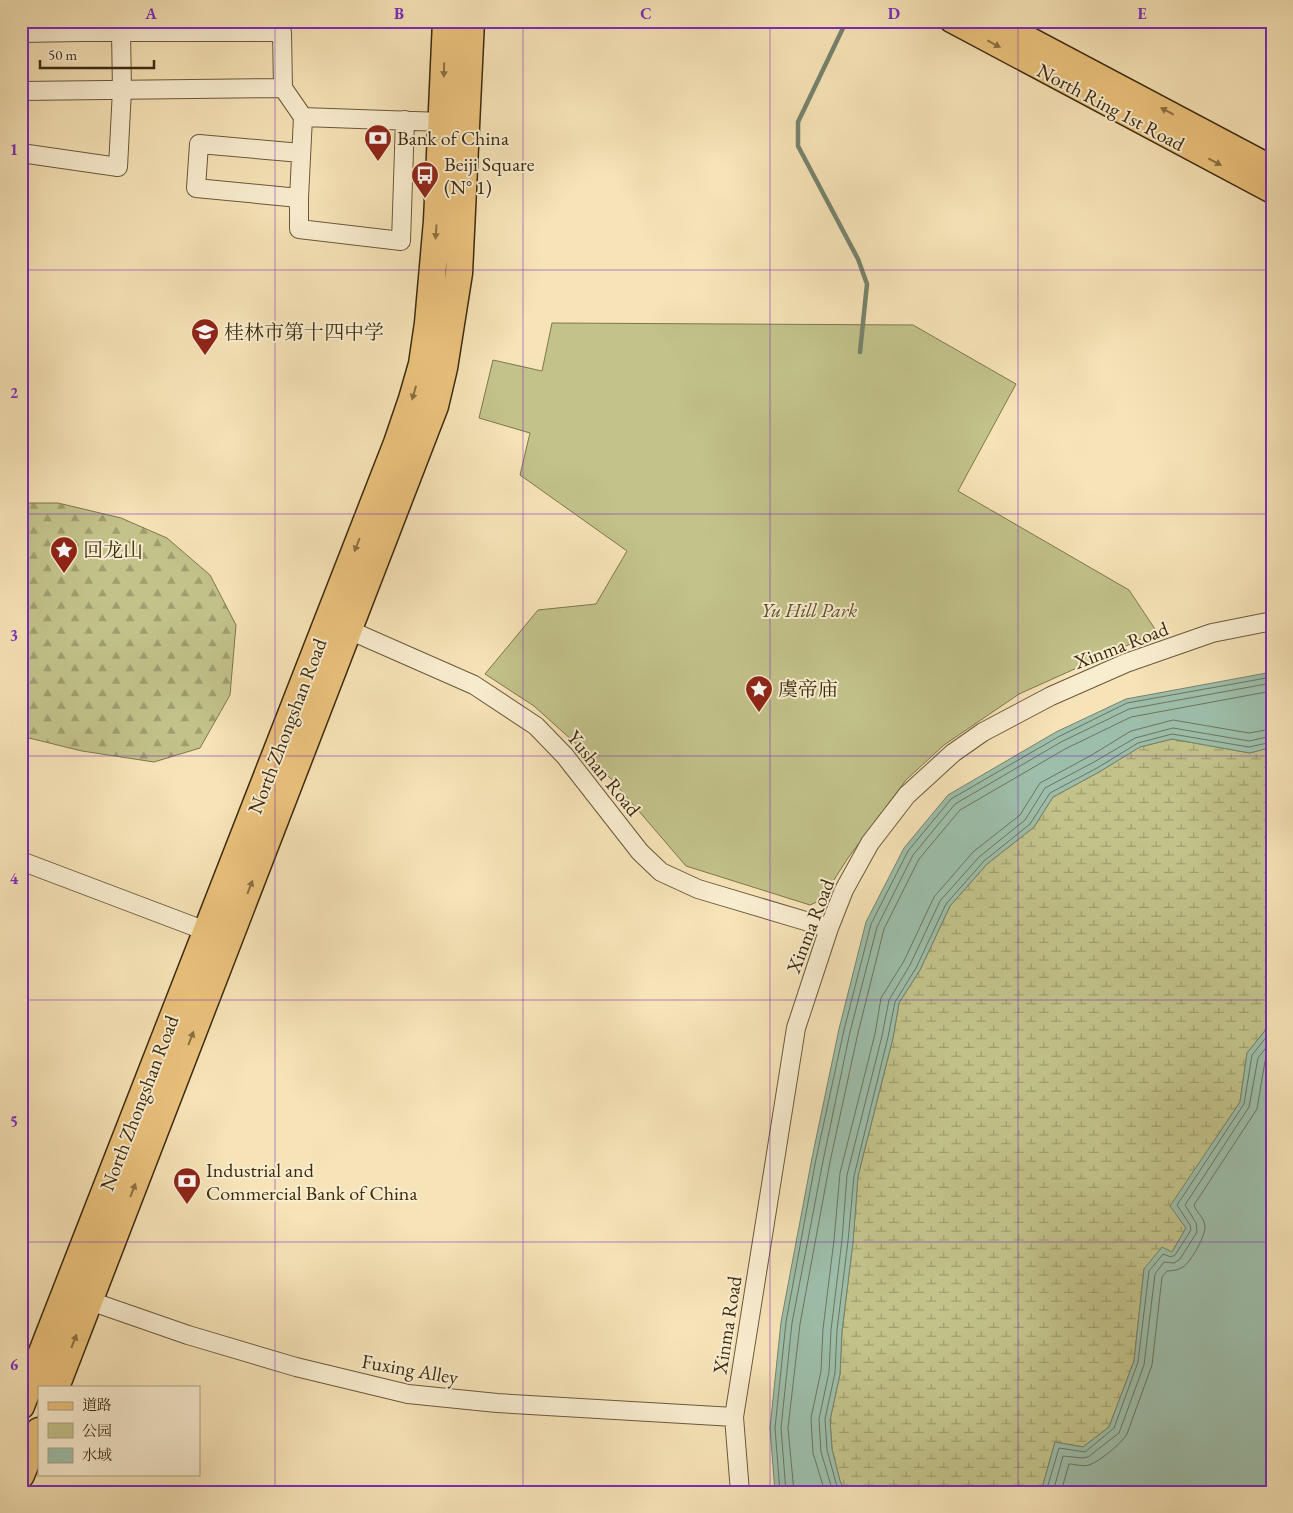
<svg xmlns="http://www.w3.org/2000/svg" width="1293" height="1513" viewBox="0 0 1293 1513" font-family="'EB Garamond','Noto Serif SC',serif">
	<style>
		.forest { fill: url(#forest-firs); stroke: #7f764d }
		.wetland { fill: url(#wetland-marsh); stroke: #7f764d }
		.park { fill: #c2c28a; stroke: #7f764d }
		.water { fill: #9dbeaa; stroke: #76836c }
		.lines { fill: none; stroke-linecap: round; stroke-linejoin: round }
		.shore { stroke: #6c745d; stroke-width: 1 }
		.stream { stroke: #76836c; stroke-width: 4.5 }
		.minor-casing { stroke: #6a593a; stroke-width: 20 }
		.major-casing { stroke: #3c2b10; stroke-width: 25 }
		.highway-casing { stroke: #3c2b10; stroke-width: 29 }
		.minor { stroke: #f9edd0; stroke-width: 18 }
		.major { stroke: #ebc27c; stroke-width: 22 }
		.highway { stroke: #ebc27c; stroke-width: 26 }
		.oneway { fill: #8b6f41 }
		.grid { fill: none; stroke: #7b2cbf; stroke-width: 1; stroke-opacity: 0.55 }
		.labels { text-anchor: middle; stroke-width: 4; stroke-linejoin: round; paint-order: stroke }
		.street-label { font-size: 20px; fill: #3c2b10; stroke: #f9edd0 }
		.poi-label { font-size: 20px; fill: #3c2b10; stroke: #f9edd0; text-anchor: start }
		.park-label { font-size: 20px; font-style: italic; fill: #5e512e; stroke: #f9edd0 }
		.neatline { fill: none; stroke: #7b2cbf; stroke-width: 2 }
		.grid-label { font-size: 16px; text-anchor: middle; font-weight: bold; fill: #7b2cbf }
	</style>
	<defs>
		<pattern id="forest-firs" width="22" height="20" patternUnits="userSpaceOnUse" patternTransform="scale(1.25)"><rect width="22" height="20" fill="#c2c28a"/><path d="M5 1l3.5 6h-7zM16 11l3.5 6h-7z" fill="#9f9e6f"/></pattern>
		<pattern id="wetland-marsh" width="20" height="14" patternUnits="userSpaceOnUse" patternTransform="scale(1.25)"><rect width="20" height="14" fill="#c2c28a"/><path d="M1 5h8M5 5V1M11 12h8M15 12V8" fill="none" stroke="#9f9e6f"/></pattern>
	</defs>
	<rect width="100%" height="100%" fill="#f6e3b7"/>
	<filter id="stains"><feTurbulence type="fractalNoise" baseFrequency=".004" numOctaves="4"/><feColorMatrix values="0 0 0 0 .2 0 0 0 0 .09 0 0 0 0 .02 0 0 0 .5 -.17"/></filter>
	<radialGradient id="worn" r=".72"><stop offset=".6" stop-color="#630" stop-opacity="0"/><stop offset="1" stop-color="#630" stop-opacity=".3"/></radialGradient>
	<path class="forest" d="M21,503H58L121,518L167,538L210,575L236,625L230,695L200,748L154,762L82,751L29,738L21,732Z"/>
	<path class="wetland" d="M1172,739L1250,753L1272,747V1022L1247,1053L1240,1102L1171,1206L1186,1228L1172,1252L1144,1269L1134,1361L1109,1427L1083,1447L1055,1442L1041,1492H845L840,1481L832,1449L830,1420L840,1374L842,1331L853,1242L858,1176L893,1038L899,1003L920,970L950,906L987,864L1034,827L1053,797L1099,772L1140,747Z"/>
	<path class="park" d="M552,323L913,325L1016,384L958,491L1129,590L1157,632L1019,694L944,745L906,780L848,858L821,900L810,905L686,866L613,781L574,742L534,706L485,674L538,610L596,604L627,551L520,475L530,433L479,418L493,360L542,371Z"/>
	<path class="water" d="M1272,672V747L1250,753L1172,739L1140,747L1099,772L1053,797L1034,827L987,864L950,906L920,970L899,1003L893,1038L858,1176L853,1242L842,1331L840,1374L830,1420L832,1449L840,1481L845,1492H775L770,1428L781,1322L812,1158L839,1029L866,922L904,848L948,795L1056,732L1126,699Z
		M1272,1022V1492H1041L1055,1442L1083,1447L1109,1427L1134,1361L1144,1269L1162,1247L1172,1252L1186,1228L1170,1206L1240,1102L1247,1053Z"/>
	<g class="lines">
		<path class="shore" d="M780,1492L775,1428L786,1322L816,1159L844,1030L871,924L908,851L951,799L1058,737L1127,703L1272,677
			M786,1492L781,1428L792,1323L823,1161L850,1032L877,927L913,855L955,804L1061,742L1129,709L1272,683
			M794,1492L788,1428L800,1324L830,1162L858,1033L884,929L919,859L960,810L1065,749L1131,717L1272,691
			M825,1492L813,1453L811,1418L821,1371L823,1329L834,1240L840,1173L875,1034L881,998L904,961L934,897L973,852L1020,815L1040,783L1090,756L1131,731L1173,720L1249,733L1272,729
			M833,1492L821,1452L819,1419L829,1372L831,1330L842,1240L847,1175L882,1036L889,1000L910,965L940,901L979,857L1025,820L1045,788L1094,762L1135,738L1173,728L1249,741L1272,736
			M840,1492L836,1483L827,1450L825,1419L835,1373L837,1330L848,1241L854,1176L888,1037L895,1002L916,968L946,904L984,861L1030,824L1050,793L1097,768L1138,743L1172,734L1249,747L1272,742
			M1046,1492L1059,1448L1085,1452L1114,1428L1138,1362L1149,1271L1163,1254L1171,1257L1175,1255L1191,1230L1190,1225L1177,1205L1244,1104L1252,1055L1272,1030
			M1053,1492L1063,1456L1082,1458L1088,1457L1119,1433L1144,1365L1155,1274L1164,1262L1174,1263L1180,1259L1197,1232L1196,1223L1185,1205L1249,1107L1258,1058L1272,1040
			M1061,1492L1069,1464C1075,1464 1082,1467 1089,1465C1099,1462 1122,1443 1127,1434L1152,1365L1162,1277L1167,1271C1173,1271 1178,1270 1183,1267C1191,1262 1206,1235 1205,1226C1204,1217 1196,1212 1194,1205L1257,1109L1265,1061L1272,1052"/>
		<path class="stream" d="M844,26L798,122V146L858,259L867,284L860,352"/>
		<g class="minor-casing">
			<path id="minor" d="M21,33L82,32L83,22
				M283,88L303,117L442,122
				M21,91L283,88L282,32H82
				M21,153L118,167L122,90L121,32
				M301,153L199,144L196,188L299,198L303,117
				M299,198V229L401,241L405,120
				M349,630L474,685L536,726L565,756L640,852L661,872L698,889L829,928
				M21,861L206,931
				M90,1301L188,1335L296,1367L408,1394L497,1403L734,1417
				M740,1492L734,1417L796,1028L829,928L844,890L870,843L907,795L953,753L983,732L1051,696L1126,663L1212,633L1272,621"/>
		</g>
		<g class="major-casing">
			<path id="major" d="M951,21L1272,192
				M997,21L1272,167"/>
		</g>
		<g class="highway-casing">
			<path id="highway" d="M56,1387L435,406L444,368L459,273L471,21
				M21,1406L397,443L412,399L422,364L428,323L437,221L446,21
				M21,1475L39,1431"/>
		</g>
		<use href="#minor" class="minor"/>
		<use href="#major" class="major"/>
		<use href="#highway" class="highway"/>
	</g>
	<defs><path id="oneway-solid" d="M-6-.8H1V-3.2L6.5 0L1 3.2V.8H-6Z" transform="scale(1.25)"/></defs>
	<g class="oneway">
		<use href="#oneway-solid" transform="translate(994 44) rotate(28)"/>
		<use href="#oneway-solid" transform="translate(444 70) rotate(92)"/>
		<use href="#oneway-solid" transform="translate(1167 111) rotate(-152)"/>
		<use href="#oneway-solid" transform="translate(1215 162) rotate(28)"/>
		<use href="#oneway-solid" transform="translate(436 232) rotate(94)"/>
		<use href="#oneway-solid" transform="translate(414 393) rotate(106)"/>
		<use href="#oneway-solid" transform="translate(357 545) rotate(111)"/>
		<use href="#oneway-solid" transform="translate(250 887) rotate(-69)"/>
		<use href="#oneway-solid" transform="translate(191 1038) rotate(-69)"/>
		<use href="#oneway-solid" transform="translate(133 1190) rotate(-69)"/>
		<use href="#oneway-solid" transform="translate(74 1341) rotate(-69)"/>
	</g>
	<path class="grid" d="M275,21V1492M523,21V1492M770,21V1492M1018,21V1492M21,270H1272M21,514H1272M21,756H1272M21,1000H1272M21,1242H1272"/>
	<defs>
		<g id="bank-pin" transform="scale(1.4375)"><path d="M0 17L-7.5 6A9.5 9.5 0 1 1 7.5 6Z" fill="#8f2418" stroke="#f9edd0"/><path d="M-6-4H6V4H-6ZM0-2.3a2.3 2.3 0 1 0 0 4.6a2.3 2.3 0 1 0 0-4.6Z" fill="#fff"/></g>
		<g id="bus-pin" transform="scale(1.4375)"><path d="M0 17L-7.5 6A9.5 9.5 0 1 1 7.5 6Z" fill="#8f2418" stroke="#f9edd0"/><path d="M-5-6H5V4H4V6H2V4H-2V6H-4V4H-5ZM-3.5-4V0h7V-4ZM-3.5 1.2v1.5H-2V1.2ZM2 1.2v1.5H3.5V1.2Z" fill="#fff"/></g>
		<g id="school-pin" transform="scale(1.4375)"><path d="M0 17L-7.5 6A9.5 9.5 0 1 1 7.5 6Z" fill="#8f2418" stroke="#f9edd0"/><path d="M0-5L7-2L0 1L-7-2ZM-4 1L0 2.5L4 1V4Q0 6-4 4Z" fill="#fff"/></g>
		<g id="sight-pin" transform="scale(1.4375)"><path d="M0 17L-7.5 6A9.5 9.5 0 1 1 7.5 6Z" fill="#8f2418" stroke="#f9edd0"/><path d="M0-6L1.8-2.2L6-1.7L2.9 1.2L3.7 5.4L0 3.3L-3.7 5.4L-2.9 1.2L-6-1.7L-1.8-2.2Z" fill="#fff"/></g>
	</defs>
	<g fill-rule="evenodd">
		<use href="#bank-pin" x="378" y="138"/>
		<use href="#bus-pin" x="425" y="175"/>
		<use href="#school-pin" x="205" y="332"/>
		<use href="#sight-pin" x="64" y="550"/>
		<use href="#sight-pin" x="759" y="689"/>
		<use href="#bank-pin" x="187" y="1181"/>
	</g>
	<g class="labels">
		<g class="street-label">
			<text transform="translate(1111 107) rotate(28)" y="7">North Ring 1st Road</text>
			<text transform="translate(1121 645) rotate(-21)" y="7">Xinma Road</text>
			<text transform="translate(287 726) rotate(-69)" y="7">North Zhongshan Road</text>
			<text transform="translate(604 773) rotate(51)" y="7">Yushan Road</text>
			<text transform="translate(810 926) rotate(-69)" y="7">Xinma Road</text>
			<text transform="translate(139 1103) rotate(-69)" y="7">North Zhongshan Road</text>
			<text transform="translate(727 1325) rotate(-81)" y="7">Xinma Road</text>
			<text transform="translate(410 1369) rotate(10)" y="7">Fuxing Alley</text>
		</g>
		<g class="poi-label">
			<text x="397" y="145">Bank of China</text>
			<text x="444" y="171">Beiji Square<tspan x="444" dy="23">(N° 1)</tspan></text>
			<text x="224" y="339">桂林市第十四中学</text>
			<text x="83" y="557">回龙山</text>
			<text x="778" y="696">虞帝庙</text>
			<text x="206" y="1177">Industrial and<tspan x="206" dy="23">Commercial Bank of China</tspan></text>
		</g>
		<g class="park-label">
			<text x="809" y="617">Yu Hill Park</text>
		</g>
	</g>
	<rect width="1293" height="1513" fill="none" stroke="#f6e3b7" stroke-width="55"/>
	<rect x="38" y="1386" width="162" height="90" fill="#f9edd0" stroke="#ad9f83"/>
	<rect x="48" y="1402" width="25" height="8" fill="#ebc27c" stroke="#ad9f83"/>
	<text x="82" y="1410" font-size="15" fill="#3c2b10">道路</text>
	<rect x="48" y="1423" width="25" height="15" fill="#c2c28a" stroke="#ad9f83"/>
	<text x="82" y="1436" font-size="15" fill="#3c2b10">公园</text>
	<rect x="48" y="1448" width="25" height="15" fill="#9dbeaa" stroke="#ad9f83"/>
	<text x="82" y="1460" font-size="15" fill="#3c2b10">水域</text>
	<path d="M40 60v8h114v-8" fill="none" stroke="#3c2b10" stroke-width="2.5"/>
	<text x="48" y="60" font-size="15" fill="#3c2b10" stroke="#f9edd0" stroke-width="4" paint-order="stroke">50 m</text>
	<rect x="28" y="28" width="1238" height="1458" class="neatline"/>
	<g class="grid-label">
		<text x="151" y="19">A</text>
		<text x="399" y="19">B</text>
		<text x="646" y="19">C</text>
		<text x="894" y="19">D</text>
		<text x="1142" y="19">E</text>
		<text x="14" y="155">1</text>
		<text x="14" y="398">2</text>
		<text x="14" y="641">3</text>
		<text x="14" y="884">4</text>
		<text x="14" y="1127">5</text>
		<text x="14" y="1370">6</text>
	</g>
	<rect width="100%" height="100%" filter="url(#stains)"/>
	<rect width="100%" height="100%" fill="url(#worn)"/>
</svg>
